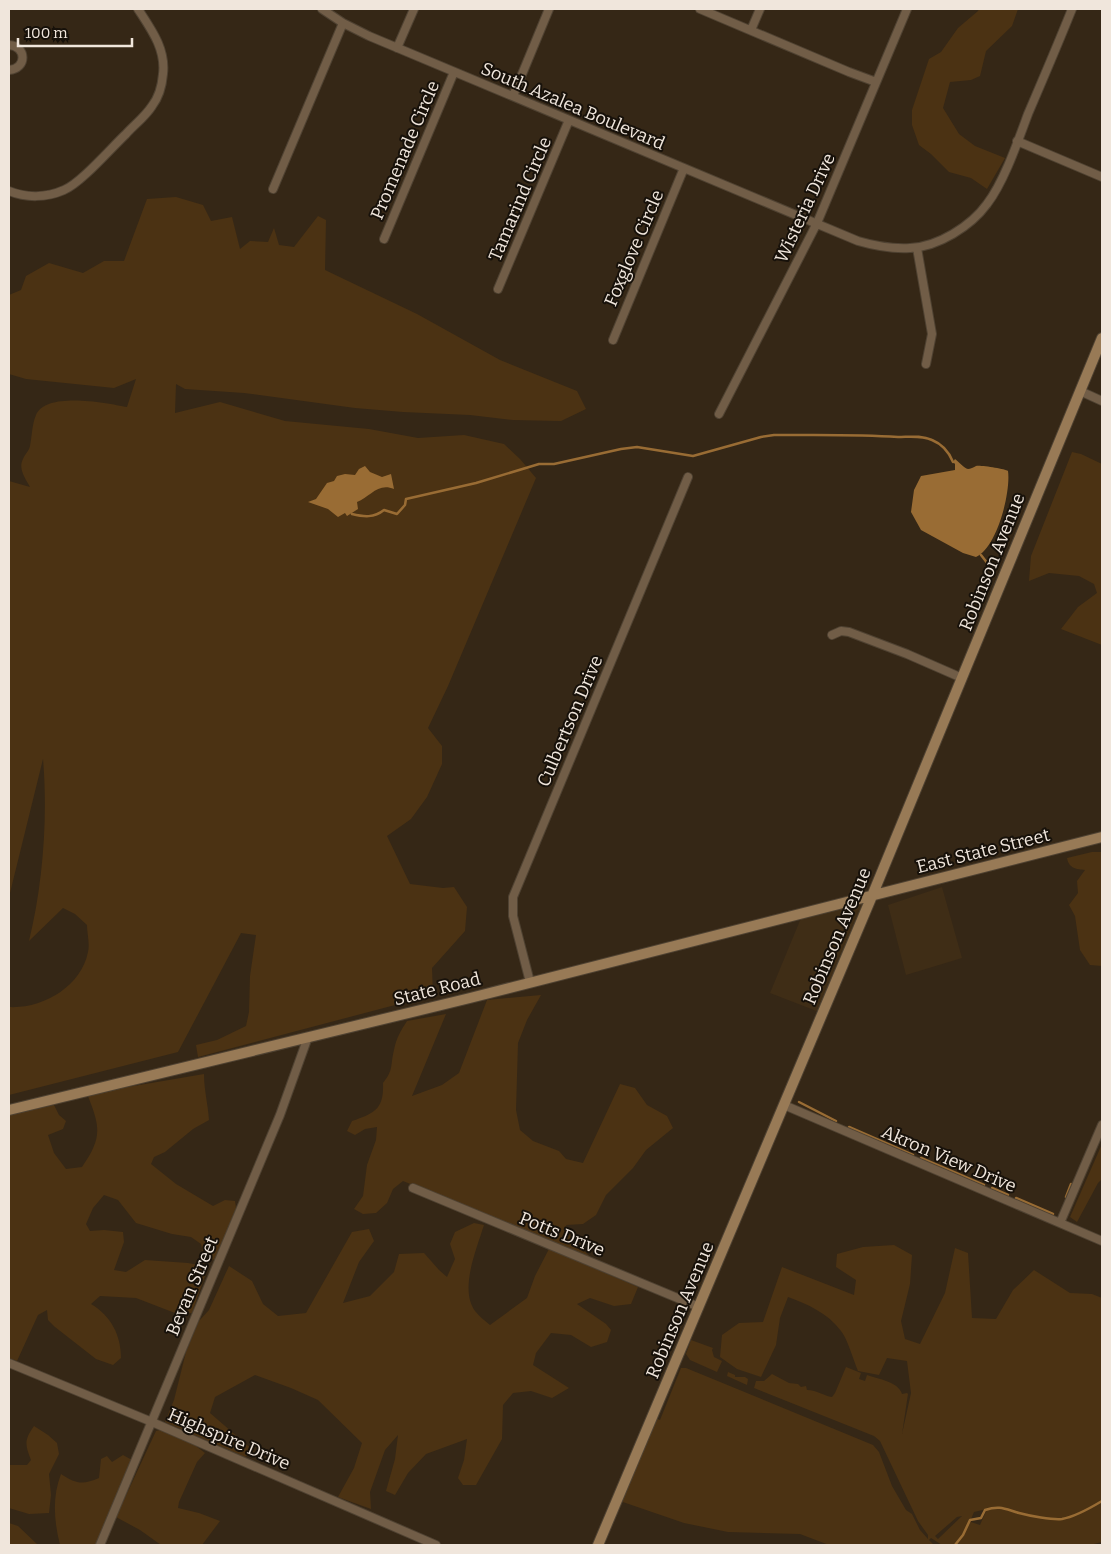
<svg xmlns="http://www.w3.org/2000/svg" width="1111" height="1554" viewBox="0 0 1111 1554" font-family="Bitter,serif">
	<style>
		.built { fill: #3f2d16 }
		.green { fill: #4b3213; fill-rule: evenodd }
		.water { fill: #996c34 }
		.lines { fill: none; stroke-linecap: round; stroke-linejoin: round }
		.stream { stroke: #996c34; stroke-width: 2.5 }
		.street-casing { stroke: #4f4232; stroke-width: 10 }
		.secondary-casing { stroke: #4f4232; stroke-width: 12 }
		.street { stroke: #715d47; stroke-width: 8 }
		.secondary { stroke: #987a56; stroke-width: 10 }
		.labels { text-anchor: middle; stroke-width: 4; stroke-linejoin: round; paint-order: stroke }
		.street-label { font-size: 18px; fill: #f0e6dc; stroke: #17110a }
	</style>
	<rect width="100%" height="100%" fill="#352716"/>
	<path class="built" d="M942,887L962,958L906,975L888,905Z
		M867,899L819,1012L770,993L801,918Z"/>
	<path class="green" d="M979,9H1018L1012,26L986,51L980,76L971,80L950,82L943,108L959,134L975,146L1005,158L987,189L971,178L949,172L931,154L919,145L912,125V110L929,59L941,52L958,28L978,11Z
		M176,197L203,205L211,221L232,217L240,249L250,241L268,242L274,228L279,245L294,247L318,216L326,220L325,270L417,314L500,360L577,391L586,409L561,421L513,420L470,415L403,412L355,408L244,393L185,389L176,384L175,413L220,402L285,421L369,429L418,438L464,435L504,444L520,459L536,478L448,686L428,728L442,746V764L427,797L411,819L387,836L410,884L443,888L454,887L467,907L465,931L432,968L433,995L198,1057L196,1045L217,1040L246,1026L249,1012L250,976L256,935L241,933L178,1052L9,1095V1007C42,1009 81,987 88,952C90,944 87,933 87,925L75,914L63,908L29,941C43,884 48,817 43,759L9,897V481L30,487C25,478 18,469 23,459C25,454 29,451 30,446C32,436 32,424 36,415C46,391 107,403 127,407L136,379L114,388L26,379L9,374V295L21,290L26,276L49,263L83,273L104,261H124L147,199Z
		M1072,452L1081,454L1102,464V645L1061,629L1078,607L1097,593L1094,584L1079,576L1049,573L1029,581L1031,556Z
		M1092,852H1102V966L1090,965L1080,950L1075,916L1069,905L1078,893L1077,881L1085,870C1077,869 1069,869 1067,858Z
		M541,995L527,1020L518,1043L516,1110L520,1130L533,1141L559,1151L566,1159L583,1163L620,1084L635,1088L647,1105L667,1116L673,1128L646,1150L633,1168L606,1195L596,1215L583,1224L566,1225L570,1236L591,1258L403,1181L393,1189L387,1203L376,1213L363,1214L354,1209L363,1196L367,1165L376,1140L377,1127L365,1129L355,1135L347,1131L352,1121C375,1113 384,1109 383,1083C394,1069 390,1066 394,1050C396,1039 401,1030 407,1021L446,1014L412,1096L442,1085L459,1073L487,1000Z
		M204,1074C204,1090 208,1104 209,1120L193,1129L165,1152L154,1157L151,1164L176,1184L213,1206L225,1200L235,1201L236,1208L215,1260L204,1258L201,1244L191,1237L172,1234L136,1223L118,1200L104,1195L93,1208L86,1224L90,1231L104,1230L123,1232L124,1242L114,1270L126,1272L145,1260L188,1263L208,1267L192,1313H175L136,1298L100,1296L91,1304C111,1316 121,1335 121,1358L113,1365L96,1359L55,1327L48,1320L47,1310L38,1315L17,1361L9,1358V1115L54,1105L59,1115L66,1121L63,1129L48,1135L54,1153L66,1169L82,1167C103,1137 100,1126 87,1094Z
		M1102,1144V1179L1098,1183L1077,1222L1070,1217Z
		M474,1223L484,1225C477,1248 459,1289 475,1311C479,1316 485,1321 490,1325L527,1298L535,1276L549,1249L638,1287L631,1304L614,1306L590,1298L577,1304L606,1324L611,1330L607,1342L591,1347L571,1335L551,1333L536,1353L533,1365L569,1388L552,1398L531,1391L513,1393L503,1405L502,1439L476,1485H463L458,1478L464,1460L467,1439L426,1454L408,1473L395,1495L386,1491L395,1459L398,1435L385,1450L370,1492L371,1509L338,1497L354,1468L362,1443L318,1400L291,1388L255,1375L215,1397L210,1413L254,1451L245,1457L165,1422L174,1400L186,1352L199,1321L209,1310L229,1266L252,1281L263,1304L278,1316L306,1313L352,1232L369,1229L374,1241L359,1262L343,1303L370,1296L394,1272L399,1254L424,1253L439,1270L447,1277L455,1259L450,1244L455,1232Z
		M894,1245L912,1255L910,1284L901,1321L905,1339L920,1344L945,1293L955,1248L968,1253L972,1318L996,1319L1013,1290L1034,1270L1070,1293L1092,1294L1102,1298V1542L1090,1545H942L931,1538L929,1540L934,1545H829L800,1534L728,1532L684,1523L617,1500L652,1417L660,1420L681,1368H686L873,1445L879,1452L892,1486L906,1510L912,1514L920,1530L928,1539V1535L918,1521L880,1441L874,1436L754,1388L756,1381H764L772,1374L789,1383L798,1384L801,1387L806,1386L807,1390C817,1390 824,1396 832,1397L835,1393L846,1367L861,1373L859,1379L865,1381L867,1375C878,1379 899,1382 902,1394L907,1393L908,1394L902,1434L911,1393L907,1361L887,1358L879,1375L858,1371C853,1359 848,1340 841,1331C828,1313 807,1304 788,1297L780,1318L776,1345L761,1377L737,1369L720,1357L722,1335L739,1323L763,1322L782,1267L854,1295L856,1280L836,1267L837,1254L863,1247ZM987,1509L980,1525L971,1522V1519L974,1512ZM962,1516L938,1539L935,1536L957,1517Z
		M691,1340L713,1348L712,1350L714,1357L722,1361L717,1372L690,1360L686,1354Z
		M728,1372L735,1375V1377H745L748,1379L747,1385L727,1376Z
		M34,1426L48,1435L57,1443L59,1454L49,1474L51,1495L49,1513L29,1514L9,1508V1465H27L31,1460C25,1445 24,1440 34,1426Z
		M160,1430L192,1443L205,1453L197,1462L179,1502L178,1508L199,1513L220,1521L202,1545H161L140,1530L116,1517L156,1431Z
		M123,1455L132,1460L97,1545H60C54,1521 52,1497 61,1474C76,1484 83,1485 99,1478L101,1459L107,1456L112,1462Z
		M9,1523L18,1526L38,1545H9Z"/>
	<path class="water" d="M955,459C959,462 964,468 968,469C970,469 974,467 976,466C981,465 1005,469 1008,471C1011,492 997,548 976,557L963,553L921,530L911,512L914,490L921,476L955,470V464L953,462Z
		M365,466L370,472L382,477L391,474L394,489C378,482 370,497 357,502L358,509L347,516L345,513L338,517L328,509L308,502L316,499L327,483L334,481L337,476L345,474L355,475L359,469Z"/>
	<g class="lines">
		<path class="stream" d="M352,514C364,517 374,518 384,510L397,514L405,505L406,499L476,483L539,464H554L621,449L637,447L693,456L761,437L774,435C815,435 856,434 898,437C909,437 921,435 932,440C942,444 949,452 953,462
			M981,555L988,564
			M799,1102L836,1121
			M849,1127L913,1155
			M921,1158L984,1185
			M992,1188L1008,1195
			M1066,1197L1071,1184
			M1016,1198L1053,1214
			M955,1545L963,1535L970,1520L981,1518L985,1510C1000,1505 1005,1509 1019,1513C1030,1516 1052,1520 1062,1519C1074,1517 1092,1507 1102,1501"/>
		<g class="street-casing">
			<path id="street" d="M322,9L343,23L369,36L858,241C875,246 892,249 910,248C938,247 971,226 987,204C1004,182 1018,141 1028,114C1043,79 1058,44 1072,9
				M700,9L849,72L876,82
				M751,30L760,9
				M9,45C27,46 27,69 9,70
				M397,48L414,9
				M513,96L549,9
				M1017,141L1102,177
				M273,189L343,23
				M9,191C26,198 46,198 64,190C81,183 111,148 126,134C134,125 145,117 152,106C159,97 162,86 163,74C166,49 151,29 138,9
				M384,239L454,72
				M917,248L932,334L926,364
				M498,289L569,120
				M613,340L684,168
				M1080,391L1102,401
				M719,414L817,223L907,9
				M832,635L841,631L849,632L907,654L962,678
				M530,982L513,916V897L688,477
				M784,1105L1102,1241
				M413,1188L699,1307
				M1060,1223L1102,1125
				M9,1363L152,1422L436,1545
				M100,1545L280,1115L308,1037"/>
		</g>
		<g class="secondary-casing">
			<path id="secondary" d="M9,1110L470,998L1102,837
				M598,1545L872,896L1102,338"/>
		</g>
		<use href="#street" class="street"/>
		<use href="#secondary" class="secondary"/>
	</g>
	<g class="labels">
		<g class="street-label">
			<text transform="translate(573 106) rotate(23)" y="6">South Azalea Boulevard</text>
			<text transform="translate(405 150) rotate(-67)" y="6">Promenade Circle</text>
			<text transform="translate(520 199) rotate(-67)" y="6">Tamarind Circle</text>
			<text transform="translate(805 208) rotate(-65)" y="6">Wisteria Drive</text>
			<text transform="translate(634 248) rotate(-67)" y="6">Foxglove Circle</text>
			<text transform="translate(992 562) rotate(-68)" y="6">Robinson Avenue</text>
			<text transform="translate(570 721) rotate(-67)" y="6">Culbertson Drive</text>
			<text transform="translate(983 851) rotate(-14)" y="6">East State Street</text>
			<text transform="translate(837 936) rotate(-67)" y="6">Robinson Avenue</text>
			<text transform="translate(437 989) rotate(-14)" y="6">State Road</text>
			<text transform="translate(949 1159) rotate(23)" y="6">Akron View Drive</text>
			<text transform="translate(562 1234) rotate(22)" y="6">Potts Drive</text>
			<text transform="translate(192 1286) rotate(-67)" y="6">Bevan Street</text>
			<text transform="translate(680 1310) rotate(-67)" y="6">Robinson Avenue</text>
			<text transform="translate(229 1439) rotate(23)" y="6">Highspire Drive</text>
		</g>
	</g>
	<rect width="1111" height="1554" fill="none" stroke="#f0e6dc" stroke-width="20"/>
	<path d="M18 38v8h114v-8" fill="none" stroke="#f0e6dc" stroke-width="2.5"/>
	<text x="25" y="38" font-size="15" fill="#f0e6dc" stroke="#17110a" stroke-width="4" paint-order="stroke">100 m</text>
</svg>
